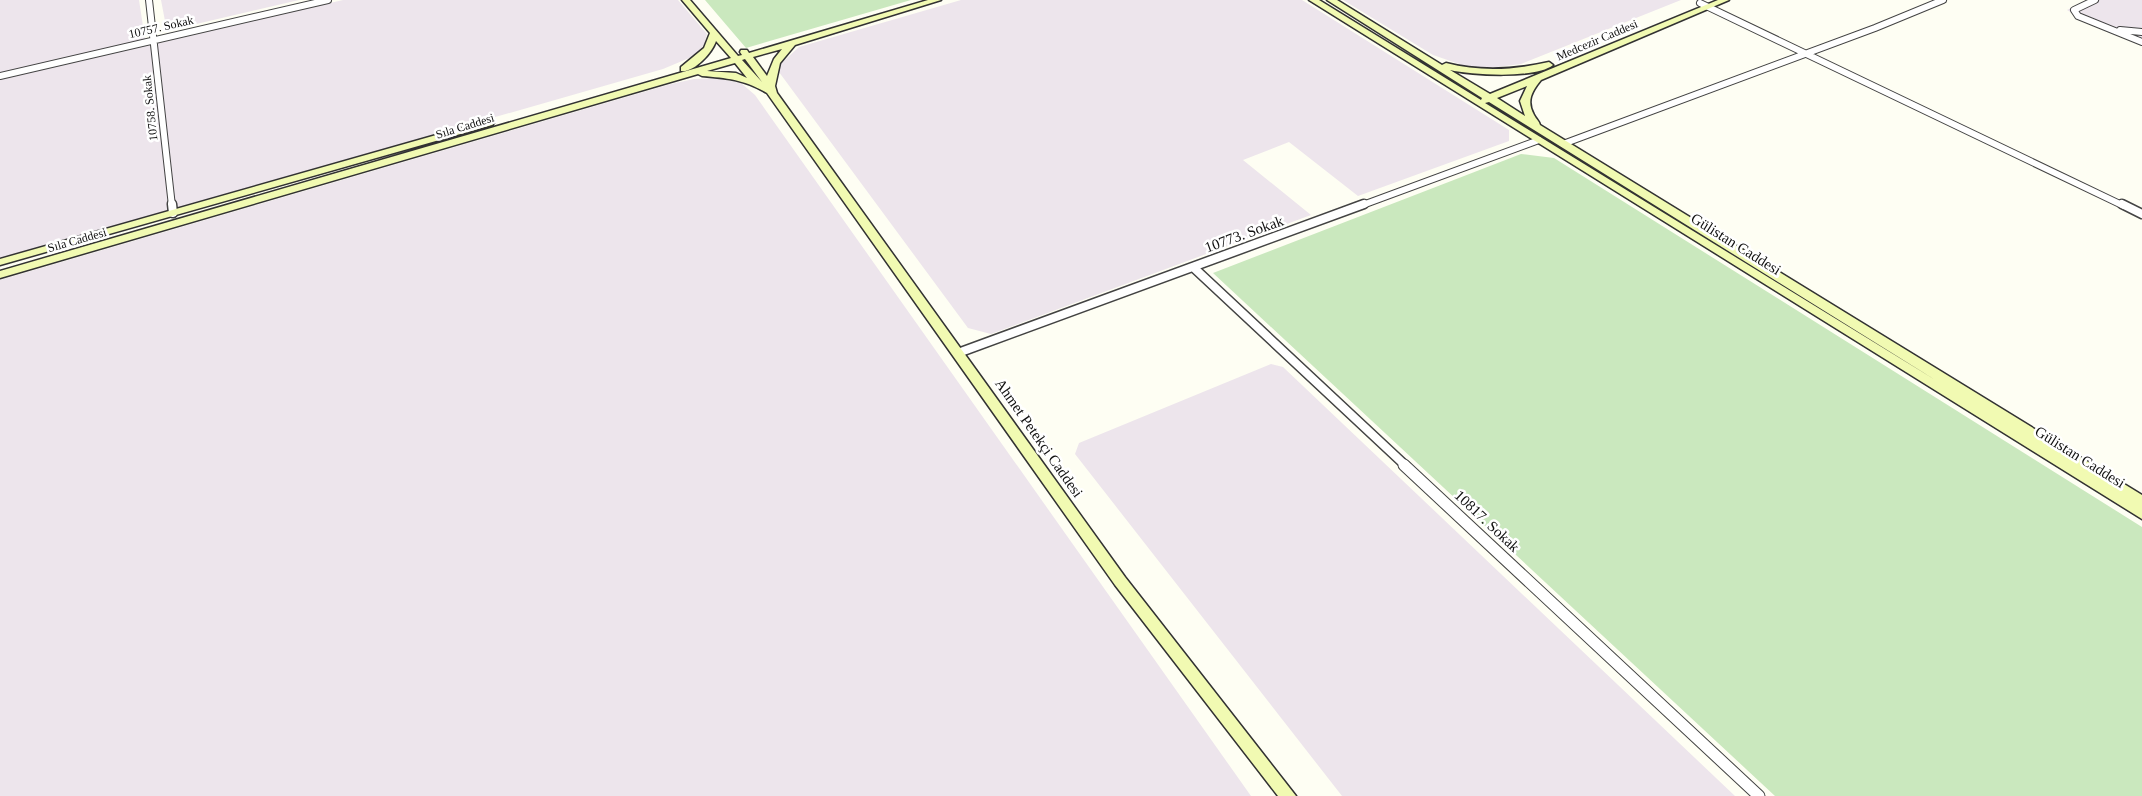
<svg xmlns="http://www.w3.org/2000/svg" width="2142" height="796" viewBox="0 0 2142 796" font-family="Georgia,serif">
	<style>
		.industrial { fill: #ede5ec }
		.green { fill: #cae8be }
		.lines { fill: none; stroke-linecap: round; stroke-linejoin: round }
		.street-far2-casing { stroke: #434343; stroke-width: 8 }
		.street-far1-casing { stroke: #434343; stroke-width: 11 }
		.street-casing { stroke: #434343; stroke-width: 13 }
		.secondary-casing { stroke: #323232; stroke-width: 3 }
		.street-far2 { stroke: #fff; stroke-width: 6 }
		.street-far1 { stroke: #fff; stroke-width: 8 }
		.street { stroke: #fff; stroke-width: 11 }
		.secondary { fill: #f1fab2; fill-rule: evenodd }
		.labels { text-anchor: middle; stroke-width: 5; stroke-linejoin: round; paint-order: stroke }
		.far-street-label { font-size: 12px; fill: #101010; stroke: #fff }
		.street-label { font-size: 15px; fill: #101010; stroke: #fff }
	</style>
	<rect width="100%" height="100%" fill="#fefef3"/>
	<path class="industrial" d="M0,0H139L146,46L343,0H678L707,34L704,45L694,56L663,69L0,259Z
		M161,0H299L192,25L165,21Z
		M961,0H1302L1509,130V141L1358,196L1289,142L1243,160L1311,215L991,334L968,328L776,68L799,47Z
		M1343,0H1681L1521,64L1488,68L1465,66L1433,55Z
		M2088,0H2142V45L2080,18L2067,10Z
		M716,78L741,83L755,95L1251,796H0V280L671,84L694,79Z
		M1271,364L1283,367L1735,796H1342L1075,454L1079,443Z"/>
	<path class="green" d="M705,0H911L746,48Z
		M1521,154L1554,158L2142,527V796H1775L1213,273Z"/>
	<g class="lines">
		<g class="street-far2-casing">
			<path id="street-far2" d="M149,0L172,206
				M2095,0L2074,10L2078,16L2142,42
				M1700,3L2124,206
				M2120,30L2142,32
				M0,76L328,0
				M1563,144L1875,28L1943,0
				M1360,206L1539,140"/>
		</g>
		<g class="street-far1-casing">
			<path id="street-far1" d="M172,204L173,213
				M2122,204L2142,214
				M1193,267L1406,466
				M958,353L1364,204"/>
		</g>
		<g class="street-casing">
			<path id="street" d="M1404,465L1759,796"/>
		</g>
		<g class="secondary-casing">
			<path id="secondary" d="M682,0H690L738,56L742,55L740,52L741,50H747L749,53L928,0H941L795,45L780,63L775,86L777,93L1125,577L1296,796H1278L1115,585L767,93C745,80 728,78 702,76L698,74L0,278V271L731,58L716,41C712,53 694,73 681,71V67L704,48L710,33ZM782,49L774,59L767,76L753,57ZM745,59L762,82L742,60ZM735,63L747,78L736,73L707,71Z
				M1309,0H1319L1481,100L1482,98L1327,0H1337L1442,65L1446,63C1481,72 1514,70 1549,62L1553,65C1536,79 1472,75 1450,70L1490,94L1718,0H1729L1541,80C1532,91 1526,101 1534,115C1536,119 1539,121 1540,125L2142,495V519ZM1527,86L1520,101L1525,116L1497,98ZM1489,102L1937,381L1485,103Z
				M489,120L494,123L492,125L0,265V259Z"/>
		</g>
		<use href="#street-far2" class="street-far2"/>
		<use href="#street-far1" class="street-far1"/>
		<use href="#street" class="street"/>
		<use href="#secondary" class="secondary"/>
	</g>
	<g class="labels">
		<g class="far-street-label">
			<text transform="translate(161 27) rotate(-13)" y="4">10757. Sokak</text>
			<text transform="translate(1597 40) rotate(-23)" y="4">Medcezir Caddesi</text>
			<text transform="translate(150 108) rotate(-96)" y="4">10758. Sokak</text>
			<text transform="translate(465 126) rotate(-17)" y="4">Sıla Caddesi</text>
			<text transform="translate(77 240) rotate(-16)" y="4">Sıla Caddesi</text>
		</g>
		<g class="street-label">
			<text transform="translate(1244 234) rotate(-20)" y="5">10773. Sokak</text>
			<text transform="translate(1736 244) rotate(32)" y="5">Gülistan Caddesi</text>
			<text transform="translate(1039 438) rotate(55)" y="5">Ahmet Petekçi Caddesi</text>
			<text transform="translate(2080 457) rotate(32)" y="5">Gülistan Caddesi</text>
			<text transform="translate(1487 521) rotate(43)" y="5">10817. Sokak</text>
		</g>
	</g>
</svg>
